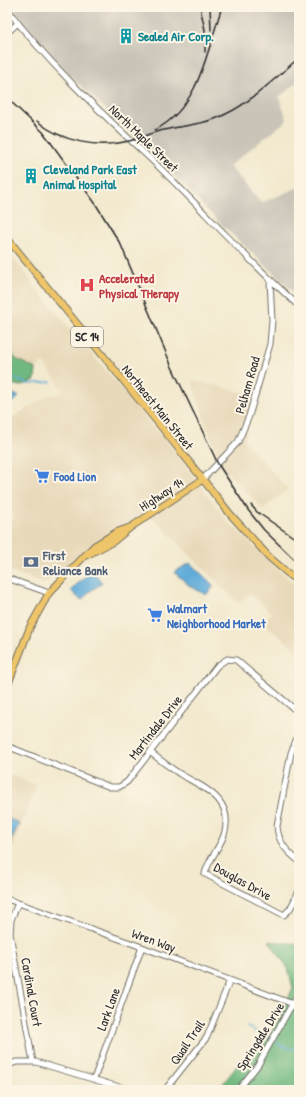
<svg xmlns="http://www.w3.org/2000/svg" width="306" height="1097" viewBox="0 0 306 1097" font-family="'Patrick Hand',sans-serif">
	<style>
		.built { fill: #e8d9ba }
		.industrial { fill: #c9c3b8 }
		.forest { fill: #70b87f; stroke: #4e7255 }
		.water { fill: #60acd9; stroke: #466c82 }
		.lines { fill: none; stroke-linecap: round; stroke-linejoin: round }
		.stream { stroke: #60acd9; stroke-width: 1.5 }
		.minor-casing { stroke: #716e64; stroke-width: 7 }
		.major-casing { stroke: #716e64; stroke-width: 8 }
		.minor { stroke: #fff; stroke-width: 5 }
		.major { stroke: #eec569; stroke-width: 6 }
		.rail { stroke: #2b2b2b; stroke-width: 1.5 }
		.labels { text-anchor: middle; stroke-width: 4; stroke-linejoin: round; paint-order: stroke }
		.shield { fill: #fcf5e5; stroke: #6a6863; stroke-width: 1 }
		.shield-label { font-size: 12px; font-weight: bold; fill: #2b2b2b }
		.culture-label { font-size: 13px; font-weight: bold; fill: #0d838f; stroke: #fcf5e5; text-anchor: start }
		.street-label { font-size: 13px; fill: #2b2b2b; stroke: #fcf5e5 }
		.health-label { font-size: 13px; font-weight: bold; fill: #be3a42; stroke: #fcf5e5; text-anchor: start }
		.shop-label { font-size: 13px; font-weight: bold; fill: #366cbe; stroke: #fcf5e5; text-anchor: start }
		.service-label { font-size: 13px; font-weight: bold; fill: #4e5e75; stroke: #fcf5e5; text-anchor: start }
	</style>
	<rect width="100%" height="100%" fill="#fcf5e5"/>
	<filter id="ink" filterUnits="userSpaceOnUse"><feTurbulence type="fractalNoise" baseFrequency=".025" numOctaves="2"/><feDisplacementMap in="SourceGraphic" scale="8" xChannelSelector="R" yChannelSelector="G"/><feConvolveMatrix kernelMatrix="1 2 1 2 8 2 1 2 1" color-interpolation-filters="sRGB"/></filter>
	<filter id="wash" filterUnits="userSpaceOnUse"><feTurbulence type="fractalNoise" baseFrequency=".012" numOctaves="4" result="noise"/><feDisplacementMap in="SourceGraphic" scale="16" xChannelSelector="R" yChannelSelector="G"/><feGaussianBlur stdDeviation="0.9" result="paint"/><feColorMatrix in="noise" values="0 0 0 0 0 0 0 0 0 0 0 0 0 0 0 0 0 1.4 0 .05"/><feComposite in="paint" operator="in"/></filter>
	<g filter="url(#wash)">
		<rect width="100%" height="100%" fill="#f2e9ce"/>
		<path class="built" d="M7,250L39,292L176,453L226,520L299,589V652L262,622L272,613L250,593L238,603L154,519L142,515L76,557L46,583L7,570V526L14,515L7,509V423L10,419L47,396L64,392L43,362L36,369L16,359L7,348V319L13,314L7,310Z
			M192,380L255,395L244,441L288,489L263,509L223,468L207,428Z
			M7,774L36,785L13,848L7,845Z"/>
		<path class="industrial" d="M7,7H299V81L279,97L287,120L229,166L261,203L299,187V297L222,225L155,156L16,24Z"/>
		<path class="forest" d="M7,348L16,359L36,369L35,380L20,386L7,383Z
			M269,941L299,944V1090H218L244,1057L269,1038L293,988L288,968Z"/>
		<path class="water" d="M7,390L19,397L7,407Z
			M190,563L214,586L206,595L190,586L174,572Z
			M93,571L102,583L89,592L82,600L76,596L71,590L87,575Z
			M7,819L15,821L19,824L12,839L7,840Z"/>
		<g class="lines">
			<path class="stream" d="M7,375L28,384L51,382
				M247,1027L270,1038
				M276,1042L281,1046L299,1050"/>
		</g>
	</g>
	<g filter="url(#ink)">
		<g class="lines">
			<g class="minor-casing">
				<path id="minor" d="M7,9C51,67 106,117 159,167C206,213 249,262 299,306
					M7,33L18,23
					M202,480L238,442L249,416L270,344L272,321L270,280
					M7,578L49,593
					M299,733L291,753L277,826C278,842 287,852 299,861
					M7,746L110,787H119L127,782L217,666L227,659L236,660L299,713
					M150,752C160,760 169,767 180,774C204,788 235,799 224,835C219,849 208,860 205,874L284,915L290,909L299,891
					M7,899L142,947L293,1004
					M18,903L11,920L10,934L33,1062
					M7,1066L16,1062H36L129,1090
					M94,1079L142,947
					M165,1090L207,1037L230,980
					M238,1090L258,1065L299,992"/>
			</g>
			<g class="major-casing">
				<path id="major" d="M7,238L163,429L231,515L269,557L299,583
					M87,555L114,541L131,527L202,480
					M7,687L30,627L49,593L94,546L117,532L131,527"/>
			</g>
			<use href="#minor" class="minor"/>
			<use href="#major" class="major"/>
			<path class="rail" d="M200,7L205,30V52
				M210,7L211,30
				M7,98L43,132L95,203L121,245L172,367L218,464L248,510L264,530L299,564
				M37,121C62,142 98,149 129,141C141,138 152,132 164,130C185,125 207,124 226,114C252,102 277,76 299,58
				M155,130C200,107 207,50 222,7
				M251,505L257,512L299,541"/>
		</g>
	</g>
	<defs>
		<g id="building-bare" transform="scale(1.2)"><path d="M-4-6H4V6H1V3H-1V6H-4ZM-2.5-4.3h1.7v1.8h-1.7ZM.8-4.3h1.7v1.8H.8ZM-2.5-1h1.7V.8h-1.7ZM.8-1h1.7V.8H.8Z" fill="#0f9aa8" stroke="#fcf5e5" stroke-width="2.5" paint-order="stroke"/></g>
		<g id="hospital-bare" transform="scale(1.2)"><path d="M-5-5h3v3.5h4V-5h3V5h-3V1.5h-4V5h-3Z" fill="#e0444e" stroke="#fcf5e5" stroke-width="2.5" paint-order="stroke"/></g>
		<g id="supermarket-bare" transform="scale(1.2)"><path d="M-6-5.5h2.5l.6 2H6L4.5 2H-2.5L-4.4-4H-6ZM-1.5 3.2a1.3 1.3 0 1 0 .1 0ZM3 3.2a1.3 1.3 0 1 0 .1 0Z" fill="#3f7fe0" stroke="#fcf5e5" stroke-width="2.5" paint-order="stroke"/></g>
		<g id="bank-bare" transform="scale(1.2)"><path d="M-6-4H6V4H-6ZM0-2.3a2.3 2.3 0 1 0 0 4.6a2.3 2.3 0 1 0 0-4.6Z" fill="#5c6f8a" stroke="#fcf5e5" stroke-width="2.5" paint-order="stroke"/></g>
	</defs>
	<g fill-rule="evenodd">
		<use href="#building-bare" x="126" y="36"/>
		<use href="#building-bare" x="31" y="176"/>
		<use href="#hospital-bare" x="87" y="285"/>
		<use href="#supermarket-bare" x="42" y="476"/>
		<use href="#bank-bare" x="31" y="562"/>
		<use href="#supermarket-bare" x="155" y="615"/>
	</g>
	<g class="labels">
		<rect class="shield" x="71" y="327" width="32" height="20" rx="3"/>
		<g class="shield-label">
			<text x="87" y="341">SC 14</text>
		</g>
		<g class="culture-label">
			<text x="138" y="41">Sealed Air Corp.</text>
			<text x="43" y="174">Cleveland Park East<tspan x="43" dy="15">Animal Hospital</tspan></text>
		</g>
		<g class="street-label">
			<text transform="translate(144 138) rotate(44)" y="5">North Maple Street</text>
			<text transform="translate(247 385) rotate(-74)" y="5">Pelham Road</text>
			<text transform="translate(158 407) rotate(51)" y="5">Northeast Main Street</text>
			<text transform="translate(161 494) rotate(-33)" y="5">Highway 14</text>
			<text transform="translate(155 727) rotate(-52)" y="5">Martindale Drive</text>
			<text transform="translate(243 881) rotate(29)" y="5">Douglas Drive</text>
			<text transform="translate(154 940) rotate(20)" y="5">Wren Way</text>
			<text transform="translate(32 992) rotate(80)" y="5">Cardinal Court</text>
			<text transform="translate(108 1009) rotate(-70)" y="5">Lark Lane</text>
			<text transform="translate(260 1036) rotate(-58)" y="5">Springdale Drive</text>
			<text transform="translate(187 1042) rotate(-56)" y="5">Quail Trail</text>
		</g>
		<g class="health-label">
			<text x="99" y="283">Accelerated<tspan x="99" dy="15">Physical THerapy</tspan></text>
		</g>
		<g class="shop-label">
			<text x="54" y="481">Food Lion</text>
			<text x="167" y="613">Walmart<tspan x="167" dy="15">Neighborhood Market</tspan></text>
		</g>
		<g class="service-label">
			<text x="43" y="560">First<tspan x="43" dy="15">Reliance Bank</tspan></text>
		</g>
	</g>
	<rect width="306" height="1097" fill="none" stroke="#fcf5e5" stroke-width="24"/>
</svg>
